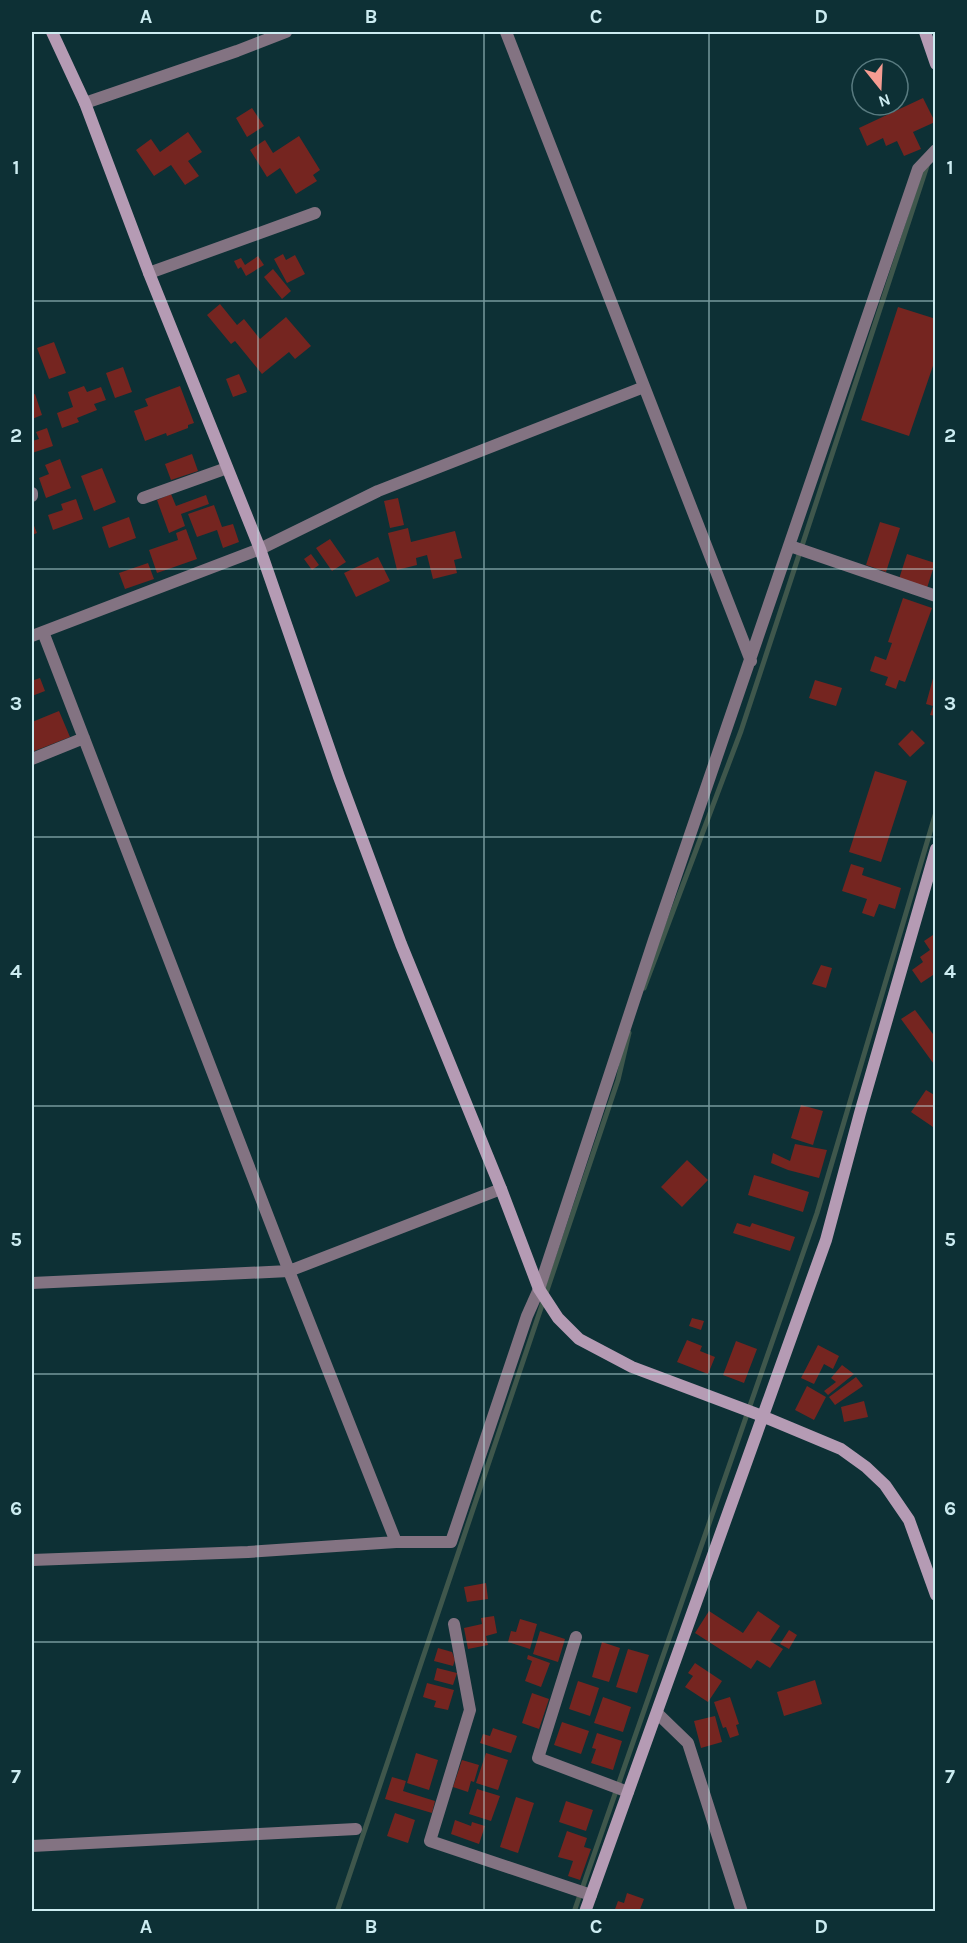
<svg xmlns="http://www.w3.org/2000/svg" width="967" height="1943" viewBox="0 0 967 1943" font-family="Karla,sans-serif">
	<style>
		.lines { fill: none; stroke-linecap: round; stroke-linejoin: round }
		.stream { stroke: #3f574c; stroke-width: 5 }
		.building { fill: #752520 }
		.street { stroke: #837382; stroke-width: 12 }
		.secondary { stroke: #b59bb4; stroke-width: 12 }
		.grid { fill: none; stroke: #ccecf1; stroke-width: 1.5; stroke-opacity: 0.55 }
		.neatline { fill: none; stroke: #ccecf1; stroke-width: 2 }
		.grid-label { font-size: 20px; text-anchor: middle; font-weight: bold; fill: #ccecf1 }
	</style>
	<rect width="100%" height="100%" fill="#0d3035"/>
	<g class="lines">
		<path class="stream" d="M644,988L741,731L928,163
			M337,1912L618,1080L629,1033
			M574,1912L817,1213L936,812"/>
	</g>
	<path class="building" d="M923,98L935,122L913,132L921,149L904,156L897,141L886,146L883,138L867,146L859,128Z
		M252,108L264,126L247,137L236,118Z
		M188,132L202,152L188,161L199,176L185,185L171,165L154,176L136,150L151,139L160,152Z
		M299,136L320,170L313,175L317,181L296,194L280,168L267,177L250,150L265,140L273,153Z
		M283,254L286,260L295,255L305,274L287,283L274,259Z
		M258,256L264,265L246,276L241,267L238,269L234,261L241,258L245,265Z
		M273,269L291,291L282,299L264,277Z
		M220,304L237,325L244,319L260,339L286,317L311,346L295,359L289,352L262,374L235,341L231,344L207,315Z
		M898,307L936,319V357L909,436L861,420Z
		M54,342L66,373L49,379L37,348Z
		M123,367L132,392L115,398L106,373Z
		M239,374L247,392L233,397L226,379Z
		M84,386L87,392L101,387L106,400L94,404L97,410L77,418L79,422L62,428L57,413L73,407L68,392Z
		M180,386L194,423L188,425V428L167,436L166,433L145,441L134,411L148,406L145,399Z
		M35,394L42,415L32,419V395Z
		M47,428L53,446L32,453V441L39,439L36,432Z
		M192,454L198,471L171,480L165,464Z
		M60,459L71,488L46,498L39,478L49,474L45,465Z
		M102,468L116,502L94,511L81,476Z
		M171,494L176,506L206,495L209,504L181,514L185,526L169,533L157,500Z
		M398,498L404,525L390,528L384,501Z
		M76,499L83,519L53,530L48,515L63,510L61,504Z
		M214,505L222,527L233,524L239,542L223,548L217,530L197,537L188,514Z
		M129,517L136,538L109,548L102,527Z
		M32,521L37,533L32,535Z
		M880,522L900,528L886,572L866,565Z
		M408,528L411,542L455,531L462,558L454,560L457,573L433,579L427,555L416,558L417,565L397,570L388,533Z
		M186,529L197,559L157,573L149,550L178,540L176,533Z
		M330,539L346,562L332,571L316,548Z
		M311,554L319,565L312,570L304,559Z
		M907,554L935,563L927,588L899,579Z
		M378,557L390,581L356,597L344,573Z
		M148,563L154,579L125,589L119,573Z
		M903,598L932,608L905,682L899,680L896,689L885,685L888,677L870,671L875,656L886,660L892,643L888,642Z
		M935,671H936V716L930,715L933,706L926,704Z
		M32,674L34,680L40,678L45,691L32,696Z
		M815,680L842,688L836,706L809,698Z
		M59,711L70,737L32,752V722Z
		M912,730L925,743L910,757L898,744Z
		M875,771L907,781L881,862L849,852Z
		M851,864L864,868L862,875L901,888L895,909L879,904L874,917L862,913L867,899L842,891Z
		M936,933V973L921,983L912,970L923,962L920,957L930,950L924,941Z
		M821,965L832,968L826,988L812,984Z
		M915,1010L936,1038V1067L901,1019Z
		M926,1090L936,1096V1123L933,1127L911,1112Z
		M801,1105L823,1111L813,1145L791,1138Z
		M795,1144L827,1150L819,1178L788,1170L771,1163L773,1153L790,1161Z
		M687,1160L708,1180L682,1207L661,1187Z
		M754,1175L809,1192L803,1212L748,1195Z
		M737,1223L750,1227L752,1223L795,1237L790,1251L733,1233Z
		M692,1318L704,1321L701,1330L689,1326Z
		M687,1340L702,1346L700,1351L715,1357L708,1374L677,1362Z
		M736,1341L757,1349L744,1383L723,1375Z
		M818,1345L839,1356L833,1369L824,1364L814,1384L801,1378Z
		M842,1365L854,1374L828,1395L824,1391L836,1382L831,1378Z
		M856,1377L863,1386L835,1405L829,1397Z
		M807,1386L826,1397L814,1420L795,1410Z
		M864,1401L868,1417L844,1422L841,1407Z
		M486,1583L488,1599L467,1602L464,1587Z
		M709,1611L743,1633L758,1611L780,1626L770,1641L783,1649L770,1668L757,1660L751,1669L695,1633Z
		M494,1616L497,1633L486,1636L488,1645L468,1649L464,1628L482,1624L481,1618Z
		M520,1619L537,1624L530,1649L508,1642L511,1631L516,1632Z
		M789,1630L797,1635L789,1649L780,1644Z
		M540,1631L565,1639L558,1662L533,1654Z
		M602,1642L620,1648L609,1682L592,1677Z
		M438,1648L452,1652L455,1660L453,1666L434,1661Z
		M628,1649L649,1655L637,1693L616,1687Z
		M528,1655L550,1663L541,1687L525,1681L532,1661L527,1659Z
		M695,1663L722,1681L708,1702L685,1687L693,1676L688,1673Z
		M437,1668L457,1673L453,1685L434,1680Z
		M815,1680L822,1704L784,1716L777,1692Z
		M578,1681L599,1688L590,1716L569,1709Z
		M427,1683L454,1690L448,1710L434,1707L436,1701L423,1697Z
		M532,1693L549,1699L539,1729L522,1723Z
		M603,1697L631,1707L623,1732L594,1723Z
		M730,1697L739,1724L736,1725L739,1735L730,1738L726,1727L723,1728L714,1702Z
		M715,1716L722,1742L701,1748L694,1721Z
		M562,1722L589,1731L581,1754L554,1745Z
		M493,1728L517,1736L511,1753L480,1743L483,1734L490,1736Z
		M597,1733L622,1741L613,1770L591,1763L596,1749L592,1748Z
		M416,1753L438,1760L429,1790L407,1783Z
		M486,1753L508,1760L498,1790L476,1783Z
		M462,1760L479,1765L474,1782L471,1781L468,1792L453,1787Z
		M392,1777L406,1781L403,1791L435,1801L432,1813L385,1799Z
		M477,1789L500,1796L491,1821L469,1814Z
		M516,1797L534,1803L518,1853L500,1847Z
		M566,1801L593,1810L586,1831L559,1822Z
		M395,1813L415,1820L408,1843L387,1836Z
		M455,1820L471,1826L472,1822L485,1826L479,1844L451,1834Z
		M567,1831L587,1838L584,1847L591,1849L580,1880L568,1876L573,1861L558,1857Z
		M627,1893L644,1899L639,1912H614L618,1901L624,1903Z"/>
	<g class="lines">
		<path class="street" d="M506,32L751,661
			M85,103L237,51L286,32
			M149,273L315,213
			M32,493V496
			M143,498L227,468
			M790,546L936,596
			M43,632L289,1271L396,1542
			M32,636L260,549L378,491L644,387
			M32,759L84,738
			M32,1283L289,1271L501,1189
			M32,1560L248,1552L396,1542H451L527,1316L539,1289L654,940L918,169L936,150
			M454,1624L470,1710L430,1841L591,1895
			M576,1637L538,1758L628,1792
			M657,1713L688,1743L742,1912
			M32,1846L356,1829"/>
		<path class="secondary" d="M52,32L85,103L149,273L260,549L339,777L401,944L501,1189L539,1289L558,1318L579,1339L632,1367L762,1416L841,1449L866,1467L885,1485L909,1520L936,1595
			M925,32L936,64
			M585,1912L826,1240L860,1113L936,849"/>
	</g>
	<path class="grid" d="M258,32V1912M484,32V1912M709,32V1912M32,301H936M32,569H936M32,837H936M32,1106H936M32,1374H936M32,1642H936"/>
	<rect width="967" height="1943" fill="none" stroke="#0d3035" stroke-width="66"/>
	<g transform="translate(880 87) rotate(162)"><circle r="28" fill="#0d3035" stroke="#597b80" stroke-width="1.5"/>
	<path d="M0-4.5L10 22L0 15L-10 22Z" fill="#f59c92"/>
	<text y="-9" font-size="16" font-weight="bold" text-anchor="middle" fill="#ccecf1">N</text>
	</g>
	<rect x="33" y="33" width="901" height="1877" class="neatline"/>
	<g class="grid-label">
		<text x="146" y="23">A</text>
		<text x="371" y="23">B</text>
		<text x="596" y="23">C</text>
		<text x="821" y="23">D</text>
		<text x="16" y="174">1</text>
		<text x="950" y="174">1</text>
		<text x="16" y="442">2</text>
		<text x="950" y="442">2</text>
		<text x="16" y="710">3</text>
		<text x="950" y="710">3</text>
		<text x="16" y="978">4</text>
		<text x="950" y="978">4</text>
		<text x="16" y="1246">5</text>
		<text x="950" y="1246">5</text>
		<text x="16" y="1515">6</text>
		<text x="950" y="1515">6</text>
		<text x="16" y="1783">7</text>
		<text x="950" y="1783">7</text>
		<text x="146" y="1933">A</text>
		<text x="371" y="1933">B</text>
		<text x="596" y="1933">C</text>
		<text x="821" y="1933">D</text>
	</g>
</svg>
